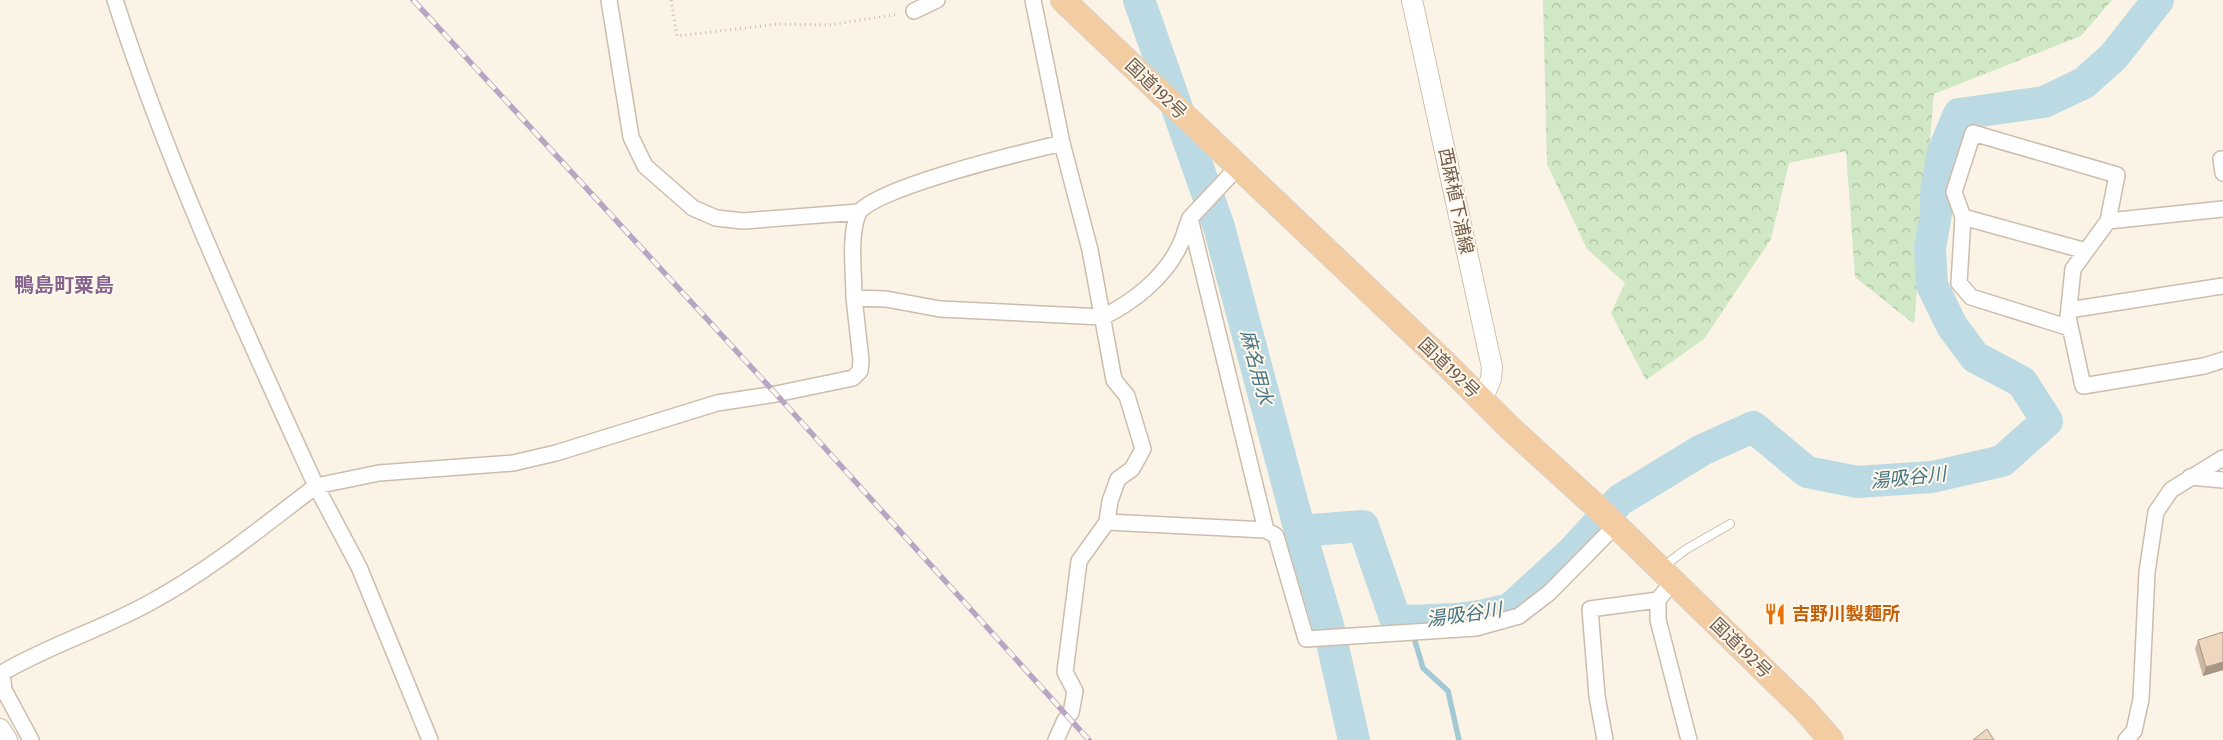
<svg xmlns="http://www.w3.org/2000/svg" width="2223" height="740" viewBox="0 0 2223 740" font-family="'Fira Sans Condensed','Noto Sans JP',sans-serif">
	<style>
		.forest { fill: url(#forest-crowns) }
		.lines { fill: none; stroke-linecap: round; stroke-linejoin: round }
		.stream { stroke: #a2c9d4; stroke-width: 5.5 }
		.river { stroke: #bcdae3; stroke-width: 32 }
		.service-casing { stroke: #ccbdad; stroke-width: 10 }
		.minor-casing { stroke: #ccbdad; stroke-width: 18 }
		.secondary-casing { stroke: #d0bfad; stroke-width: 22 }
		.trunk-casing { stroke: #d8d2cd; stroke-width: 26 }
		.path { stroke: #d3b9a2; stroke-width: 3; stroke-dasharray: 1 4; stroke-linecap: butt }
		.service { stroke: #fff; stroke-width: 8 }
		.minor { stroke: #fff; stroke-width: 15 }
		.secondary { stroke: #fff; stroke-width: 20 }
		.trunk { stroke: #f3cca2; stroke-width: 24 }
		.rail-casing { stroke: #b8a5c4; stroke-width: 5.5 }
		.rail { stroke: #fef8ec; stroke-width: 4; stroke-dasharray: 11; stroke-linecap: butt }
		.wall { fill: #cdb8a4 }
		.shaded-wall { fill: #a79686 }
		.building { fill: #eed6bf; stroke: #a79686 }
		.labels { text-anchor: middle; stroke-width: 4; stroke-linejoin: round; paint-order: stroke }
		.street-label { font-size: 18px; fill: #725d4c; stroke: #fef8ec }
		.food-label { font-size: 18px; font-weight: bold; fill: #c56008; stroke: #fef8ec; text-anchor: start }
		.water-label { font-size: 19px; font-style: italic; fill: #477585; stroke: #fef8ec }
		.quarter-label { font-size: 20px; font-weight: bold; fill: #84648e; stroke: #fef8ec }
	</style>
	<defs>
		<pattern id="forest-crowns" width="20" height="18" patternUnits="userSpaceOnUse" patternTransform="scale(1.25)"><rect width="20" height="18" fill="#d0e8c5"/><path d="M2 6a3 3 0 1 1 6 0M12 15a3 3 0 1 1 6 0" fill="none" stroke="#adbfa2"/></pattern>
	</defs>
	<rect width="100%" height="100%" fill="#fbf4e6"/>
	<path class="forest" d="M1543,0H2112L2081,36L1934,94L1914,324L1855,277L1846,151L1789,163L1771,239L1704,339L1646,380L1611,313L1625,283L1587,249L1547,164Z"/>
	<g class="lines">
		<path class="stream" d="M1409,621L1423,668L1448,691L1459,740"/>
		<path class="river" d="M1139,0L1219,227L1300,531L1328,625L1354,740
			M1300,531L1363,526L1395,618L1409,621L1456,619L1479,616L1510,609L1571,553L1620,500L1702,450L1753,427L1807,472L1857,482L1932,477L2002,461L2047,421L2022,382L1975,357L1952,326L1932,285L1930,248L1936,214V192L1943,152L1959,114L2044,102L2084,83L2114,56L2158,0"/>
		<g class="service-casing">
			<path id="service" d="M1663,567L1685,550L1730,524"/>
		</g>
		<g class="minor-casing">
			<path id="minor" d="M609,0L631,137L645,166L693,208L716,218L743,221L859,212
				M1033,0L1062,143L1090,250L1114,380L1127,396L1143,449L1132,469L1118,479L1110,501L1107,522L1079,561L1065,672L1075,691L1071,713
				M914,11L937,0
				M2221,159L2223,173
				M1238,167L1190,218L1266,530L1276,536L1306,639L1476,628L1519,616L1549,593L1616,525
				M2223,209L2108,221L2073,269L2068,317L2083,386L2204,366L2223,360
				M1963,217L2086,251
				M854,298C854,273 849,236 858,214C871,188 1029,151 1062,143
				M2069,310L2223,286
				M2070,328L1971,297L1959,283L1963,217L1954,192L1973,133L2117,175L2108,221
				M2190,477L2223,480
				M1107,522L1266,530
				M1673,581L1658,600V620L1689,740
				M31,740L4,690L2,673C49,645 103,629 151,602C210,570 262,527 316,486C243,326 169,168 115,0
				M430,740L359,567L316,486L379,473L513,463L556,453L717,403L776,394L853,378L860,371L861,360L854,298L886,299L940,309L1103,317C1133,302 1164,278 1179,247C1184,238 1186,227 1190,218
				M1056,740L1065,720
				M1605,740L1597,696L1590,609L1658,600
				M2126,740L2134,731L2141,699L2147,572L2156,512L2171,490L2223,458"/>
		</g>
		<g class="secondary-casing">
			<path id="secondary" d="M1412,0L1492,367L1491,379L1482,400
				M0,729L7,740"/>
		</g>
		<g class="trunk-casing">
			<path id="trunk" d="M1063,0L1446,364L1511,429L1599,509L1805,710L1831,740"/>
		</g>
		<path class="path" d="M671,0L677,36L778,24L829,25L899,14"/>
		<use href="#service" class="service"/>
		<use href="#minor" class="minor"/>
		<use href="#secondary" class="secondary"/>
		<use href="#trunk" class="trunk"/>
		<g class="rail-casing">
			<path id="rail" d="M413,0L776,394L1089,740"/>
		</g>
		<use href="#rail" class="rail"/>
	</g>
	<path class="wall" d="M2223,632V670L2203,676L2195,649L2198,640Z"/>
	<path class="shaded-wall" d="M2223,662V670L2203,676L2206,667Z"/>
	<path class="building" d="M2223,632V662L2206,667L2198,640Z
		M1987,729L1994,740H1973Z"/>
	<defs>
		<g id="restaurant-bare" transform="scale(1.725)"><path d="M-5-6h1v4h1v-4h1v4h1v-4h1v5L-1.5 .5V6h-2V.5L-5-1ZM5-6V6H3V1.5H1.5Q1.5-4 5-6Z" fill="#e8710a" stroke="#fef8ec" stroke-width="2.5" paint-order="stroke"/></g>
	</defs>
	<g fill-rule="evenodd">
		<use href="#restaurant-bare" x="1775" y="614"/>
	</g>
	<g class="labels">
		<g class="street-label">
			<text transform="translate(1156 89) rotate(44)" y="6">国道192号</text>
			<text transform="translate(1456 201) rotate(78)" y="6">西麻植下浦線</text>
			<text transform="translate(1449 368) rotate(44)" y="6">国道192号</text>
			<text transform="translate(1741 648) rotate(44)" y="6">国道192号</text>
		</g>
		<g class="food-label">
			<text x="1792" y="620">吉野川製麺所</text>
		</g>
		<g class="water-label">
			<text transform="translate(1257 367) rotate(75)" y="7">麻名用水</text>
			<text transform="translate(1908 477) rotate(-6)" y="7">湯吸谷川</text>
			<text transform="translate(1464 614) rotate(-8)" y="7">湯吸谷川</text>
		</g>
		<g class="quarter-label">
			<text x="64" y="292">鴨島町粟島</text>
		</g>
	</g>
</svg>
